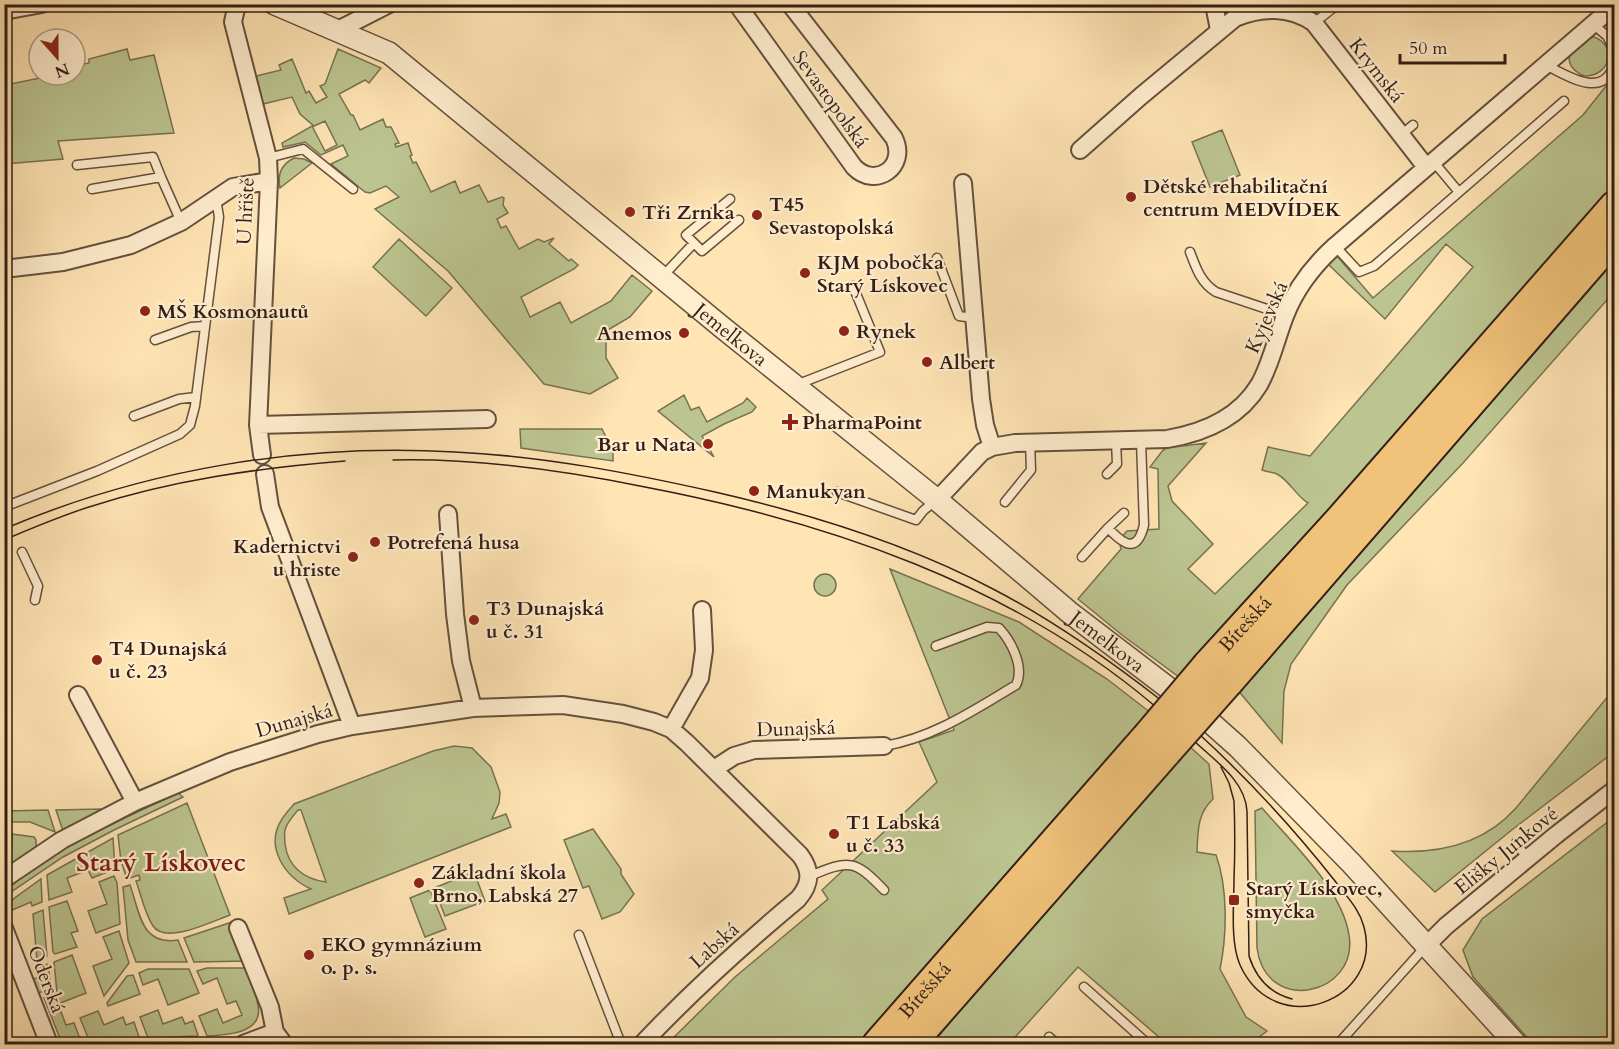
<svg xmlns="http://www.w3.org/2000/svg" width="1619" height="1049" viewBox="0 0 1619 1049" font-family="Cardo,serif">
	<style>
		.green { fill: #bcc590; stroke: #777253; stroke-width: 1.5; fill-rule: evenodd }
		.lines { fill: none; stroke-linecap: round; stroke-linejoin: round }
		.service-casing { stroke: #65503e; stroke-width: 11 }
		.minor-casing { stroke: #65503e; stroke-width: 20 }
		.tertiary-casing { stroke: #65503e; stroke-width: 24 }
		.trunk-casing { stroke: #321e16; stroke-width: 32 }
		.service { stroke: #ffedce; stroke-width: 8 }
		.minor { stroke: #ffedce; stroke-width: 16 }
		.tertiary { stroke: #ffedce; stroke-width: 21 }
		.trunk { stroke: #f0c27a; stroke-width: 28 }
		.tram { stroke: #321e16; stroke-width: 1.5 }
		.trunk-bridge-casing { stroke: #321e16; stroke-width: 32; stroke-linecap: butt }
		.trunk-bridge { stroke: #f0c27a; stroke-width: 28 }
		.poi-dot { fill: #8f2418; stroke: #ffedce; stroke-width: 2 }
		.labels { text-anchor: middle; stroke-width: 4.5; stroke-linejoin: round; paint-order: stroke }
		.street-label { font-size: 20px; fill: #321e16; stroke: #ffedce }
		.poi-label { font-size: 20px; font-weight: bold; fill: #321e16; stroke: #ffedce; text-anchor: start }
		.district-label { font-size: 26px; font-weight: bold; fill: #7a1f14; stroke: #ffedce }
	</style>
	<rect width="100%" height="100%" fill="#ffe4b4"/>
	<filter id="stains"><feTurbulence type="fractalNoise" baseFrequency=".00333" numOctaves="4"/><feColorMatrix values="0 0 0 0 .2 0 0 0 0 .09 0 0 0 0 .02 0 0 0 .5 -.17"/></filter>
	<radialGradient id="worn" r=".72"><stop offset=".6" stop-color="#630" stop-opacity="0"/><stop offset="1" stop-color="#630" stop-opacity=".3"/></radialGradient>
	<path class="green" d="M1589,36C1617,40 1614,76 1584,76C1573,71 1568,65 1569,53Z
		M127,49L130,60L154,55L174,133L58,141L63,159L5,164V85L55,75H75V66L89,63V59Z
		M338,49L381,68L369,83L365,80L339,94L351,115H353L360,130L383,119L386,127H391L399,143L395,144L396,147L408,143L412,155L410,156L413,163L416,162L431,192L455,181L460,193L479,185L488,202L502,197L504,198L503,205L508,213L497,219L501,228L506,226L519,249L538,239L544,242L554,238L549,244L569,261L571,259L578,265L574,269L521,297L530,317L560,302L571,323L611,301L632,275L652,291L630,317L606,331V358L618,378L590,394L544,384L448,271L375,209L399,197L386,186L370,193L365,192L331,164L348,156L343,145L321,155L305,142L283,147L282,143L312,126L325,151L337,145L325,121L314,126L300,114L292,97L263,104L256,76L281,70L279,65L292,59L306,93L309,91L316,103L327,97L320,86L325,84Z
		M1614,80V185L1328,512L1179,677L1122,635L1078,599L1121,549L1119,540L1127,531L1159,529L1158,469L1150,467L1163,450L1167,448L1206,443L1168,486L1172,501L1213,544L1188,569L1215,594L1308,503C1296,496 1290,481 1277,474C1273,472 1267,472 1262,470L1268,447L1310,456L1473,267L1446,244L1385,319L1328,264L1337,256L1373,298L1583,115L1606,86Z
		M1222,130L1240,175L1210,187L1192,142Z
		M294,158L304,159L312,163L280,188C277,174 282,164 294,158Z
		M399,239L452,288L426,316L373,267Z
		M1614,252V292L1463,463L1347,585L1291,664L1284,691L1282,743L1236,688Z
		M684,395L691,410L699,407L707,422L743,403L747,398L756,407L752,412L724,424L702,436L714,457L658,411Z
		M520,429H602L613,451V461L521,448Z
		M890,569L1019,622L1107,679L1151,713L1136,730L1124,739L966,922L857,1044H667L735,977L828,899L822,890L937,782L919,742L954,730Z
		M814 585a11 11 0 1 1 22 0a11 11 0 1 1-22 0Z
		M1614,689V752L1513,829L1435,892L1392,851C1439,854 1484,844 1516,808Z
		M454,746L472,748L491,767L500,792L499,803L492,819L506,814L511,827L289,914L284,898L311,889C285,877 264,847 282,819C285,814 290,809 294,804L433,751ZM298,810H301L326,882C304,879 288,867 285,844C285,839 284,834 285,830C287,822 293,816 298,810Z
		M1189,746L1209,764L1213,799C1197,814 1198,831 1197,852L1216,855C1228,888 1227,935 1220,969L1246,1017L1267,1031L1250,1044H1167L1078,967L1009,1044H932L1005,956Z
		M178,793L183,797L114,830L63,857L5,896C17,864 143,810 178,793Z
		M187,803L230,915C213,921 166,945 153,926C145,914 141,895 136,881L140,880L139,875L127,879L121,861L118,835Z
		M1262,808C1292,843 1342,889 1349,935C1359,995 1266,1016 1257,948L1255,811Z
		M103,809L63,831L56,810Z
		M48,810L55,832L30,822H5V811Z
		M1614,817V1044H1533L1473,977L1463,950L1482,919Z
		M593,829L621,869V874L634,894L620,912L602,919L589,886L583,888L564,840Z
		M12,834L34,837L36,840V847L5,871L4,853L12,848Z
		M113,838L115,869L92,878L88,870L67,878L72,892L49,900L47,875Z
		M474,872L485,901L445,916L434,888Z
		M114,876L117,883L120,924L96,933L88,911L107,904L99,882Z
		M41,879L42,902L32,906L31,902L5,913V905Z
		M130,885C140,913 141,946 178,940L187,962H136L128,940L123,887Z
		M430,890L446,929L425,937L410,898Z
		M67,901L78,931L71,933L77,947L55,954L53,952L49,907Z
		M43,910L47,956L37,960L33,914Z
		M232,922L248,961L194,962L184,938Z
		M119,931L129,963L104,996L93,966L112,959L103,937Z
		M72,955L86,993L58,1004L66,1025L74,1023L80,1039L78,1041H61L44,998L57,993L54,962Z
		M48,964L51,988L36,994L30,980L40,977L39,974L41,973L40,967Z
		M207,968H250L263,999L257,1001C267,1033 229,1035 207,1036L199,1016L217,1009L223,1023L242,1015L236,1001L227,1004L217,978L203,984L197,971Z
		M148,969H189L199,993L168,1005L158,979L143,985L139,973Z
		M133,975L140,994L108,1006L107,1003L127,976Z
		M158,1010L163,1024L182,1017L185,1024L193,1021L198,1035L197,1036L148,1038L140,1017Z
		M98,1011L104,1025L123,1017L126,1025L134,1022L139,1037L138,1039L89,1040L80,1018Z"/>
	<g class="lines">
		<g class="service-casing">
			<path id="service" d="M1314,23L1338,4
				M1593,24L1607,36L1614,49
				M1546,65C1567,76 1604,100 1614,64
				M1401,135L1413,125
				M268,158L303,149L353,189
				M1433,161L1458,191
				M77,165L153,157L161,177
				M92,189L161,177L181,222
				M730,199L686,235L702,251L739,220
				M1335,246L1359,272L1374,266L1564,101
				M1190,252C1196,268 1201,283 1216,292L1285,315
				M937,258L959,316L974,318
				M662,277L694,243
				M155,340L191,327L205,326
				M796,385L880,352L853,286
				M134,416L179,399L196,397
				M1107,474L1117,464L1116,441
				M837,492L916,520L923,511L936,500
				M1005,502L1031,470L1030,442
				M4,507L97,471L180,434L190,425L195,406L219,217L216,199
				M1108,528L1124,513
				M22,552L38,586L35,600
				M1082,557L1108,528C1124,545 1137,554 1144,525L1141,441
				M884,746C933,738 974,710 1016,685C1025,667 1011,641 999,628L987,627L936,646
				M1516,843L1528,859
				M810,876C850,859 855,860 884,890
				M579,935L621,1044
				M1084,987L1148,1044
				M1049,1037L1057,1044
				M1338,1044L1426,946"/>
		</g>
		<g class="minor-casing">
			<path id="minor" d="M237,4L233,22L268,158L269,181L259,404L258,425L262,455
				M737,4L854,167C875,189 908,167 894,138L790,4
				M1214,4L1219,30
				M4,11L42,4
				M338,30L389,4
				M1080,150L1141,96L1235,18C1261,7 1290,6 1314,23L1426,167
				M963,183L981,399L985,425L992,447
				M4,269L63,262L131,245L181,222L233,187L269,181
				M258,425L487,419
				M265,474L270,507L352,726
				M937,500L982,452L992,447L1015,443L1167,439C1203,433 1239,418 1259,385C1271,364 1276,339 1285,316C1295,290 1314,265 1335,246L1614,6
				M448,514L455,614L461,661L473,708
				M78,695L135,802
				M671,729L700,678L704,650L702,610
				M714,769L734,756L754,750L884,746
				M4,879L62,840L135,802L230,762L318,734L352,726L473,708L563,705L623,714L654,722L671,729L687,743L800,855C812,871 811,884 798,899C743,945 691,992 642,1044
				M4,928L49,1044
				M238,928L270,1007L275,1032L284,1044
				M1427,945L1446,926L1556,835L1614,790
				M243,1044L275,1032"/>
		</g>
		<g class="tertiary-casing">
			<g id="tertiary">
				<path id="s1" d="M275,4L389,53L723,328L937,500L1069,612L1171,690"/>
				<path d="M1210,722L1238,747L1352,864L1516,1044"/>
			</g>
		</g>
		<g class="trunk-casing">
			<g id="trunk">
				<path id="s2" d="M1207,665L1339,520L1614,206"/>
				<path d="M1228,683L1614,238"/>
				<path id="s3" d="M877,1044L1146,737"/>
				<path d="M911,1044L1167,752"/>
			</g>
		</g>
		<use href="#service" class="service"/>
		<use href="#minor" class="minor"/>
		<use href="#tertiary" class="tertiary"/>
		<use href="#trunk" class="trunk"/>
		<path class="tram" d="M393,460C477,458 562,470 645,487C828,522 1012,584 1156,707
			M4,529C145,469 302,443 455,452C543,456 630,473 715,492C811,514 906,543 993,589C1053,620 1108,659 1162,701
			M4,540C32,528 61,516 89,507C172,480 258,468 345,461
			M1199,734C1248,779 1294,829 1335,881C1346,896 1359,908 1364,927C1384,1001 1275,1042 1240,965C1230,942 1234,904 1234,879C1235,853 1235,827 1234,801L1229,783L1221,767
			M1193,740C1214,760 1245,780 1247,811L1249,956C1256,978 1269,993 1292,999"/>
		<g class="trunk-bridge-casing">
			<path id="trunk-bridge" d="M1146,737L1207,665
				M1167,752L1228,683"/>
		</g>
		<use href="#trunk-bridge" class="trunk-bridge"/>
	</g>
	<g class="poi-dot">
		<circle cx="1131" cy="197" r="6"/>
		<circle cx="630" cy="212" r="6"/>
		<circle cx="757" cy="215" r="6"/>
		<circle cx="805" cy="273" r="6"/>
		<circle cx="145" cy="311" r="6"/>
		<circle cx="844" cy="331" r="6"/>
		<circle cx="684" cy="333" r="6"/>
		<circle cx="927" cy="362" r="6"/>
		<path d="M787 413h6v6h6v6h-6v6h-6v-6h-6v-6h6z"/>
		<circle cx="708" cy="444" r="6"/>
		<circle cx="754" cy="491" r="6"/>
		<circle cx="375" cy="542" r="6"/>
		<circle cx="353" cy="557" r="6"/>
		<circle cx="474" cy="620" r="6"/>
		<circle cx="97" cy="660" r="6"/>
		<circle cx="834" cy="834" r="6"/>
		<circle cx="419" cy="883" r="6"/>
		<rect x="1228" y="894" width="12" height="12" rx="3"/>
		<circle cx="309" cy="955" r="6"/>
	</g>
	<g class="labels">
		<g class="street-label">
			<text transform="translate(1377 70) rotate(52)" y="7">Krymská</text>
			<text transform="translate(831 99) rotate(54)" y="7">Sevastopolská</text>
			<text transform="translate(245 211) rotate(-87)" y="7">U hřiště</text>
			<text transform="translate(1266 317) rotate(-66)" y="7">Kyjevská</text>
			<text dy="7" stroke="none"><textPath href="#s1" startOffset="567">Jemelkova</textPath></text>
			<text dy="7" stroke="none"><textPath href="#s2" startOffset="56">Bítešská</textPath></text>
			<text dy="7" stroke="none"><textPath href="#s1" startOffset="1053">Jemelkova</textPath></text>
			<text transform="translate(294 720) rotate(-16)" y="7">Dunajská</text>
			<text transform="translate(796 728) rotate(-2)" y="7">Dunajská</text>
			<text transform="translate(1506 850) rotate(-39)" y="7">Elišky Junkové</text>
			<text transform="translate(714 945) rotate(-42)" y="7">Labská</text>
			<text transform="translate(47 979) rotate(69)" y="7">Oderská</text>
			<text dy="7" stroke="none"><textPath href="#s3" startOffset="72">Bítešská</textPath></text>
		</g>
		<g class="poi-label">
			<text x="1143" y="193">Dětské rehabilitační<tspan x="1143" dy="23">centrum MEDVÍDEK</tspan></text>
			<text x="769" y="211">T45<tspan x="769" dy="23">Sevastopolská</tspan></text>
			<text x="642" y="219">Tři Zrnka</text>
			<text x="817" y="269">KJM pobočka<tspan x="817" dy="23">Starý Lískovec</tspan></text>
			<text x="157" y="318">MŠ Kosmonautů</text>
			<text x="856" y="338">Rynek</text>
			<text x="672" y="340" text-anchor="end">Anemos</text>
			<text x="939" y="369">Albert</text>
			<text x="802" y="429">PharmaPoint</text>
			<text x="696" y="451" text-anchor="end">Bar u Nata</text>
			<text x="766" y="498">Manukyan</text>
			<text x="387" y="549">Potrefená husa</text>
			<text x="341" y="553" text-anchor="end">Kadernictvi<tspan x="341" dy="23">u hriste</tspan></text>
			<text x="486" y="615">T3 Dunajská<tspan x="486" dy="23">u č. 31</tspan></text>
			<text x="109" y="655">T4 Dunajská<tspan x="109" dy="23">u č. 23</tspan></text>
			<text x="846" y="829">T1 Labská<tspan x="846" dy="23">u č. 33</tspan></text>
			<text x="431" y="879">Základní škola<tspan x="431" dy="23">Brno, Labská 27</tspan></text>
			<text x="1246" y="895">Starý Lískovec,<tspan x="1246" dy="23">smyčka</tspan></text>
			<text x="321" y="951">EKO gymnázium<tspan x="321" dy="23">o. p. s.</tspan></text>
		</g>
		<g class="district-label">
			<text x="161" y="871">Starý Lískovec</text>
		</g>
	</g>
	<rect width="1619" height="1049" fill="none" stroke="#ffe4b4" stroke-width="24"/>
	<rect x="6" y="6" width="1607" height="1037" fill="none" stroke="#321e16" stroke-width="3"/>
	<rect x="12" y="12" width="1595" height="1025" fill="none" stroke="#321e16" stroke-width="1.5"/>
	<g transform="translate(57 57) rotate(159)"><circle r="28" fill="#ffedce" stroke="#ad9a84" stroke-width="1.5"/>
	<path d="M0-4.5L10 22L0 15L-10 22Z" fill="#8f2418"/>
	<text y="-9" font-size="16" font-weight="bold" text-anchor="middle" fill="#321e16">N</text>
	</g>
	<path d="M1400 54v9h105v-9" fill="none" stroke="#321e16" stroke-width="3"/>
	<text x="1409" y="54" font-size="18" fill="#321e16" stroke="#ffedce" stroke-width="4.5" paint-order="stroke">50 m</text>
	<rect width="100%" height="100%" filter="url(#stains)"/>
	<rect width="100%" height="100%" fill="url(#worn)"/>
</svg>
